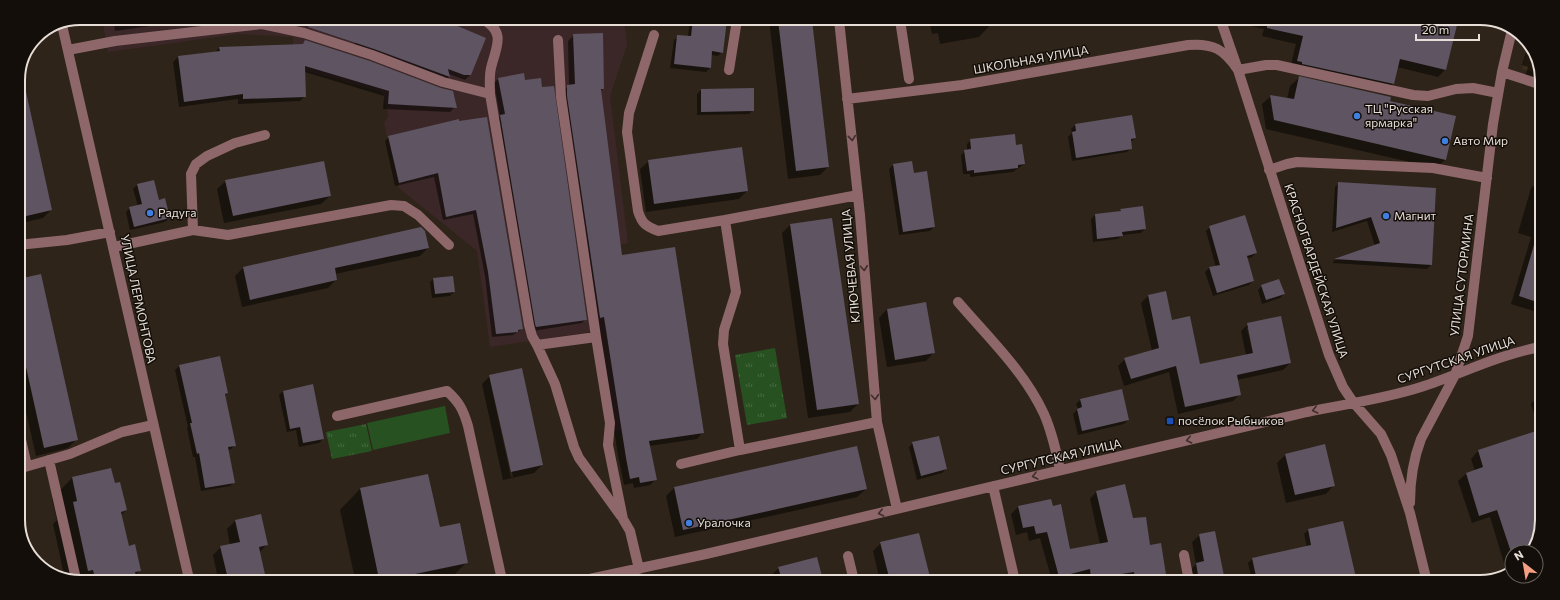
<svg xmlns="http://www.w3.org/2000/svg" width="1560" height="600" viewBox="0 0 1560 600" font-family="Commissioner,sans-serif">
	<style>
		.built { fill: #3c2c1c }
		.industrial { fill: #3b2727 }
		.grass { fill: #275121 }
		.park { fill: url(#park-tufts) }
		.shadow { fill: #0007; fill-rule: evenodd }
		.building { fill: #5e5462 }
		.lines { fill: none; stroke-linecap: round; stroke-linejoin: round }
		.minor { stroke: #8d6769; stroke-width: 10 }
		.oneway { stroke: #3e2d2b }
		.shop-dot { fill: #3f7fe0; stroke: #130e09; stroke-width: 1.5 }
		.transit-dot { fill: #1a4fb4; stroke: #130e09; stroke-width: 1.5 }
		.labels { text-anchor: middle; stroke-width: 3; stroke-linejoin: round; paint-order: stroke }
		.street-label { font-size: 12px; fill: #e6ded7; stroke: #130e09 }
		.poi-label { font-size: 12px; fill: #e6ded7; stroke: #130e09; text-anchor: start }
		.rim { fill: none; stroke: #e6ded7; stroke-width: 2 }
	</style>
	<defs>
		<pattern id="park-tufts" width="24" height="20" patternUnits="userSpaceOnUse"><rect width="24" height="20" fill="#275121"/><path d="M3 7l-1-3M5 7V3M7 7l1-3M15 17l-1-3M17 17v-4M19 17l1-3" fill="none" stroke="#466a40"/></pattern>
	</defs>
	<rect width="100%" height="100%" fill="#2f2419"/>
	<path class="built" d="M1529,43L1541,75L1522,69Z"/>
	<path class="industrial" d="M102,18L624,19L627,45L610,96L628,243L620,245L649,425L607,432L591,332L490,347L477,251L399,188L384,122L388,117L387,108L382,92L293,67V37L239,34L108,52Z"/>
	<path class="grass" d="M445,406L450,433L373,450L367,423Z"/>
	<path class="park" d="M775,348L787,418L747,425L735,355Z
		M366,424L372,451L332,459L326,432Z"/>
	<path class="shadow" d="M113,18H206L115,31Z
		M209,18H250L210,24Z
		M290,18L438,19L484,38L469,76L465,80L449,74V77L445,81L352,47L355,43L388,42V31Z
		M690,19L726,20L722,52L718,56L711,55L710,68L706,72L670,68L674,40L678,36L688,37Z
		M769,20H811L828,167L820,175L788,179Z
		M929,20H995L979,37L940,44L938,33L932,34Z
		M1085,20H1099L1086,23Z
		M1248,21H1457L1446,69L1438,77L1397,67L1393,84L1385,91L1290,69L1296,44L1262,36L1264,29L1247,25Z
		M574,35L603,89L600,92L621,256L703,432L697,439L649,446L656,479L650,485L634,488L633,483L624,485L618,455L561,92L569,86L568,41Z
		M1529,42L1542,76V79L1526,74L1528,67L1522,65Z
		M219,48L370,62L455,107L450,112L383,109L384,96L305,72V96L300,101L238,104V99L179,107L173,62L178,57L215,52Z
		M1299,78L1389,101L1445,160L1436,168L1266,129L1262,104L1271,96L1287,99L1290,86Z
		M498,79L586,319L582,323L533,331L497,120L500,116L494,83Z
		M701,90L753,110L749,114L697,115V94Z
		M18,115L51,210L43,218L18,224Z
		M458,121L522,329L513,335L492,337L485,276L473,214L443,220L434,177L395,186L385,141L389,137Z
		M1075,125L1135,138L1131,142V148L1127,152L1072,161L1068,137L1072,133L1071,129Z
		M971,140L1015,146L1024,164L1013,172L970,177V174H963L961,155L965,151H967V144Z
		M649,161L747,191L739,199L646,212L640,169Z
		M893,165L934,227L930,231L899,235L889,169Z
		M1540,180H1541L1540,313L1511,304L1531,237L1518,233L1531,188Z
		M153,181L158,201L169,218L165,222L130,230L126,212L130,208L138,206L133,189L137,185Z
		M226,181L330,196L321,204L224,223L217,189Z
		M1339,183L1431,265L1427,269L1332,263L1335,260L1375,246L1367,221L1332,232L1335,187Z
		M1121,210L1145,229L1141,233L1122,235L1118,239L1093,242L1091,219L1095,215L1118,213Z
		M790,225L858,404L850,412L808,418L782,233Z
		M1210,227L1256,253L1252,257L1246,259L1253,281L1249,285L1213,296L1205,272L1209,268L1216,267L1206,231Z
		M428,248L420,256L335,274L336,280L328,288L242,307L235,276L243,268Z
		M434,278L454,292L450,296L432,298L430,282Z
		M18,280L76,440L68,448L36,456L18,376Z
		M1262,286L1284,294L1280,298L1262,304L1258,290Z
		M1165,292L1172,321L1199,366L1246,355L1241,331L1248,324L1290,363L1283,370L1237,380L1240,394L1233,401L1178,414L1169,372L1124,386L1118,366L1125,359L1152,351L1141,303L1148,296ZM1247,328H1249L1255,357L1254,358Z
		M926,303L934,352L926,361L887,367L879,318L887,309Z
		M179,366L227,393L225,396L235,445L231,449L228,450L234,482L230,486L201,491L195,457H193L187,428L188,427L175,370Z
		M490,376L542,465L534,473L503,480L482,384ZM490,380H492L513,477H511Z
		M283,391L323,439L319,443L299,447L296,430L287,432L279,395Z
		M1539,396H1540L1539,430L1531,404Z
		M1080,400L1128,420L1124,424L1078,435L1073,414L1078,409L1076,404Z
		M1539,431V540L1530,552H1512V571L1507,573L1490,517L1472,523L1458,481L1466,474L1475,471L1471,459L1478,451Z
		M913,443L946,469L942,473L917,480L909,447Z
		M857,448L866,489L857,497L675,537L666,496L674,488Z
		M1285,455L1334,485L1326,494L1286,503L1277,463Z
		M111,469L114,484L126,510L121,515L128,547L140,571L135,575L136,579H65L53,524L57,520L52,499L72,478Z
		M428,475L439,528L467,562L449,580L355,579L340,510L360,489Z
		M1096,492L1132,520L1149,546L1160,544L1166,581H1128L1127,578L1110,581H1084L1083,576L1063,581H1052L1040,538L1029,541L1027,532L1016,535L1011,514L1018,507L1050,500L1069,550L1100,544L1090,499Z
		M236,520L267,544L260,552L265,579H218L213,555L221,547L230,545L227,529Z
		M1343,522L1355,582L1252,581L1248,563L1252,559L1307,547L1304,534L1308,530Z
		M1214,532L1224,581H1191L1189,571L1196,564L1192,542L1200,535Z
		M881,543L930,581H880L873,551Z
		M816,558L822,580H772L770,576L779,568Z
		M43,561L46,569L38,563Z"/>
	<path class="building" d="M311,19H441L486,38L471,75H464L448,69L450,77L374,49L308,27Z
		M693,19L727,20L723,53L712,51L711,68L674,64L677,35L691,36Z
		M778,20H812L829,167L796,171Z
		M1267,21H1458L1446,70L1400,59L1394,84L1302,64V62L1297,61L1303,36L1267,28Z
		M603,33L604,89H601L622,255L675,247L704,433L649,441L657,480L640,483L639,477L630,479L626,458L604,317L600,318L567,96V85L575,84L573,34Z
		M305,40L370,61L441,88L453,91L457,108L388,104L389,91L305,66L306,97L243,99V94L184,102L178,56L220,51L219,47L303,44Z
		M524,73L525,80L541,78L542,87L554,86L587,320L536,327L535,324L500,115L505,114L498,78Z
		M1299,76L1391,97L1390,101L1456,116L1446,160L1274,120L1270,95L1294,99Z
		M25,87L52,210L18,218V88Z
		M754,88V111L701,112V89Z
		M1132,115L1136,138L1131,139L1132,149L1076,158L1072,132L1076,131L1075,124Z
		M487,117L523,329L518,330V332L496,334L488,272L476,210L446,217L438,173L399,183L388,136L459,119V121Z
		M1015,134L1016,145L1022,144L1025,164L1018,165V168L974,173V170L967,171L964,150L971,149L970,139Z
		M742,147L748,191L654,204L648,160Z
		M324,161L331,196L233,216L225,180Z
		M912,161L914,173L927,171L935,227L903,232L893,164Z
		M154,180L159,200L165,198L170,218L134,227L129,207L142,204L137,184Z
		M1338,182L1436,188L1432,265L1334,259L1380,243L1371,217L1336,228Z
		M1143,206L1146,229L1122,232L1123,236L1097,239L1095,214L1121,211L1120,209Z
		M1245,215L1257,253L1247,256L1254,281L1217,293L1209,267L1220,265L1209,226Z
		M832,218L859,404L817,410L790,224Z
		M421,227L425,231L429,248L335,268L337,280L250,300L243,267Z
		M1536,238L1541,239L1540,303L1519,296Z
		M41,274L78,440L44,448L18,331V279Z
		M453,276L455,292L435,294L433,278Z
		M1279,279L1285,294L1266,300L1261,285Z
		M1166,291L1172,320L1190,316L1200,364L1253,353L1247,323L1281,316L1291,363L1237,375L1241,395L1185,407L1176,366L1131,379L1124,358L1159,348L1148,295Z
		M926,302L935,353L895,360L887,309Z
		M220,356L228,393L225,394L236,446L228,447L235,483L205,488L199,453L197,454L190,423H192L179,365Z
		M522,368L543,465L511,472L489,375Z
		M313,384L324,439L303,443L300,427L290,429L283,391Z
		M1122,389L1129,420L1082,431L1077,409L1082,407L1080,399Z
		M1539,430V540L1530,552H1511L1497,510L1479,516L1466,473L1483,467L1478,450Z
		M939,436L947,469L921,476L912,442Z
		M1325,444L1335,486L1295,495L1285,454Z
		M857,446L867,489L683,530L674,487Z
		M111,468L115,483L120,482L127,510L121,512L129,546L135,544L141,571L135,572L137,579H95L93,570L88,571L73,502L77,501L72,477Z
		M428,474L440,527L460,523L468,563L391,579H379L360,488Z
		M1125,484L1133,518L1146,517L1150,545L1161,543L1167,581H1135L1134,572L1091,579L1090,569L1059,577L1047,532L1036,534L1034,526L1023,528L1018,506L1051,499L1053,506L1061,504L1070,549L1108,542L1096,491Z
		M261,514L268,545L259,547L266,579H228L220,546L240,542L235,520Z
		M1343,521L1357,582L1257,581L1252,558L1311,545L1308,529Z
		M1215,531L1225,581H1199L1196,563L1204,561L1199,534Z
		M919,533L931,581H890L880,542Z
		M817,557L823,580H782L778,567Z"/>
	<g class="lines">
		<path class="minor" d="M839,20L860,215L877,422L897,509
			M900,20L909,79
			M1221,21L1238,70L1266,65H1277L1413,95L1428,96L1456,89L1473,88L1498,93
			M62,25L189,579
			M654,35L629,113L627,132L638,211C642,224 646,226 658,231L725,220
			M558,40L561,97L596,337L610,423L608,445L623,519L630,531L639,569
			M68,50L115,41L262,24L304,33L372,55L443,82L490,94C490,85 489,77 491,68C496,47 507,32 482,19
			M729,70L737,20
			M1502,72L1542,85
			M490,94L529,325L532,336L537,345L596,337
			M847,99L962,85L1188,45C1213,43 1224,49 1238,70L1329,355L1343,387L1353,402L1381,434L1391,455L1410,513L1427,582
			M1269,170L1287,164L1297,162L1433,168L1487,178
			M193,230L191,174L196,164L207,156L235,143L265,135
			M18,245L67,240L110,232
			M114,247L193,230L228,235L391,205L404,206L418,215L449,245
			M958,302C988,337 1024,371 1044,414C1052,432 1056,451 1060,470
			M537,345L555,384L574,447L579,458L621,516
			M337,416L447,391C459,402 463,409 468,426L502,580
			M18,426L27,466
			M740,450L723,344L724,330L736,292L725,220L858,195
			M49,460L76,579
			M681,464L740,450L877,422
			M18,469L70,454L122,432L153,425
			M993,486L1015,581
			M1410,503C1410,481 1413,460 1421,439L1455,375L1468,336L1493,124L1502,72L1512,30
			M1184,555L1189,581
			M848,556L854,581
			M585,580L706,554L1307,412C1345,404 1384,399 1421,387C1461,374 1498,355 1540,347"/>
	</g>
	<defs><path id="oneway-chevron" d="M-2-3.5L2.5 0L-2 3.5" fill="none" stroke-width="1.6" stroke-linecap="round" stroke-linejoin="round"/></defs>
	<g class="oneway">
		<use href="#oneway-chevron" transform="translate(852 138) rotate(84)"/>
		<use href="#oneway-chevron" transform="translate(864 268) rotate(85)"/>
		<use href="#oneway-chevron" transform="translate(875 397) rotate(85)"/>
		<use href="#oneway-chevron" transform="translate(1315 410) rotate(168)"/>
		<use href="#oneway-chevron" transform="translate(1189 440) rotate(167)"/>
		<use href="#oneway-chevron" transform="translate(1035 476) rotate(166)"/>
		<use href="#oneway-chevron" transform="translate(881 513) rotate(167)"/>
	</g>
	<g class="shop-dot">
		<circle cx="1357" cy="116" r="4"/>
		<circle cx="1445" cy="141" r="4"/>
		<circle cx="150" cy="213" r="4"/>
		<circle cx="1386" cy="216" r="4"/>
		<circle cx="689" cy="523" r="4"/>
	</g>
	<rect class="transit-dot" x="1166" y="417" width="8" height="8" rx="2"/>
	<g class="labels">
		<g class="street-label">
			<text transform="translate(1031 60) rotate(-10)" y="4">ШКОЛЬНАЯ УЛИЦА</text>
			<text transform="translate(851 266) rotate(-95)" y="4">КЛЮЧЕВАЯ УЛИЦА</text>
			<text transform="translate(1316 271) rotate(72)" y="4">КРАСНОГВАРДЕЙСКАЯ УЛИЦА</text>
			<text transform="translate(1462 275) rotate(-83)" y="4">УЛИЦА СУТОРМИНА</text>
			<text transform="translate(138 299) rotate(78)" y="4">УЛИЦА ЛЕРМОНТОВА</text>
			<text transform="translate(1456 360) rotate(-19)" y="4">СУРГУТСКАЯ УЛИЦА</text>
			<text transform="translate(1061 457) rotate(-13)" y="4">СУРГУТСКАЯ УЛИЦА</text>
		</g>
		<g class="poi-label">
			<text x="1365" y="113">ТЦ "Русская<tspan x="1365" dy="14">ярмарка"</tspan></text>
			<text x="1453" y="145">Авто Мир</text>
			<text x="158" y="217">Радуга</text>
			<text x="1394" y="220">Магнит</text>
			<text x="1178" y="425">посёлок Рыбников</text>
			<text x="697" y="527">Уралочка</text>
		</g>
	</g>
	<path d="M0 0H1560V600H0ZM80 25H1480A55 55 0 0 1 1535 80V520A55 55 0 0 1 1480 575H80A55 55 0 0 1 25 520V80A55 55 0 0 1 80 25Z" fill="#130e09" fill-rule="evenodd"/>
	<path class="rim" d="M80 25H1480A55 55 0 0 1 1535 80V520A55 55 0 0 1 1480 575H80A55 55 0 0 1 25 520V80A55 55 0 0 1 80 25Z"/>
	<g transform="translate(1524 564) rotate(329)"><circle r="19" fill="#130e09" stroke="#67615b"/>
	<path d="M0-3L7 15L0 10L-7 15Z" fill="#f39f84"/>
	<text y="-6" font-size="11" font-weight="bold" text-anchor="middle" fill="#e6ded7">N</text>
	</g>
	<path d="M1416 34v6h63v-6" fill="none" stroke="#e6ded7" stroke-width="2"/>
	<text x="1422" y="34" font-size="12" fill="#e6ded7" stroke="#130e09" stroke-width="3" paint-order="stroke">20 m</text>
</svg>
